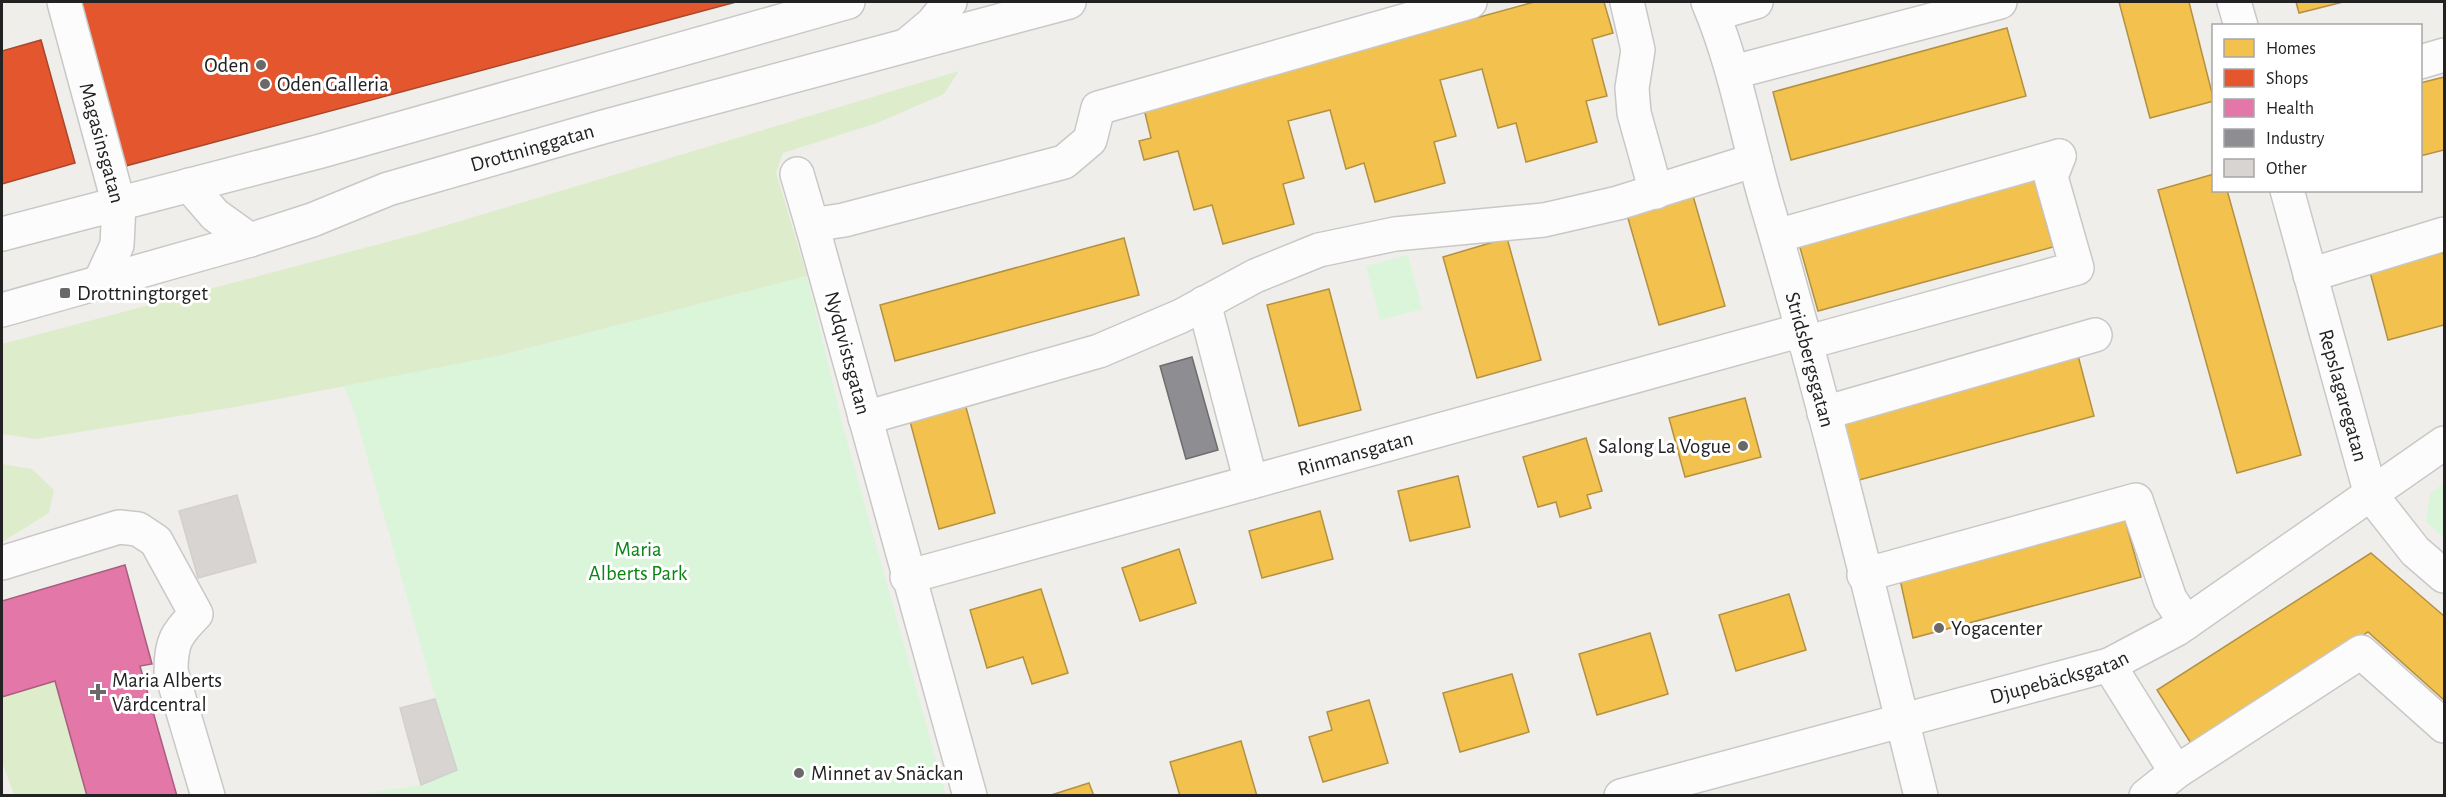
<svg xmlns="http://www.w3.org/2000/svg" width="2446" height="797" viewBox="0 0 2446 797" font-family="'Alegreya Sans',sans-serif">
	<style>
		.grass { fill: #ddeccb }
		.park { fill: #daf5da }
		.homes { fill: #f2c14e; stroke: #b49141; stroke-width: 1.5 }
		.shops { fill: #e4572e; stroke: #aa472a; stroke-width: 1.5 }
		.health { fill: #e377a8; stroke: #a95e80; stroke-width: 1.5 }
		.industry { fill: #8d8d92; stroke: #6d6d70; stroke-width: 1.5 }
		.building { fill: #d7d4d2; stroke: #d3d0cc; stroke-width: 1.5 }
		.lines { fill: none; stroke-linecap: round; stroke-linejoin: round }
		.minor-casing { stroke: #c9c8c7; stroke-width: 36 }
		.minor { stroke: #fdfcfc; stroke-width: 33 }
		.poi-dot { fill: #6a6968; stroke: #fff; stroke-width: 2 }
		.labels { text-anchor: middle; stroke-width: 6; stroke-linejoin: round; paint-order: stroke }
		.poi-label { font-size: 21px; fill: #222; stroke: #fff; text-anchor: start }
		.street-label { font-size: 21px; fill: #222; stroke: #fff }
		.park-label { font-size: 21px; fill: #0c8416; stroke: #fff }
	</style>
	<rect width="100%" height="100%" fill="#f0eeeb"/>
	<path class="grass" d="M959,71L944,94L877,123L783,153L776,173L807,276L487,359L235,407L36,439L2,434V344L417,234Z
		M2,464L32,469L54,490L49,513L2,542Z
		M55,681L87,795H14L2,762V697Z"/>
	<path class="park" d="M1408,255L1422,309L1380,320L1366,266Z
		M807,276L842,423L946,795H353L421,785L456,770L355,414L344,386L507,354Z
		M2444,483V538L2426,522L2430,493Z"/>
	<path class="homes" d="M1534,2H1604L1613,33L1592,39L1607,96L1586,101L1597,142L1526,162L1516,123L1498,128L1482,69L1440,80L1456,136L1434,142L1445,183L1375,202L1364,163L1346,169L1330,110L1288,121L1304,178L1283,184L1294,224L1223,244L1212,205L1194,210L1178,151L1144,160L1139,141L1151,138L1144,109Z
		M2119,2H2189L2214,101L2150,118Z
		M2296,2H2343L2299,13Z
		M2007,28L2026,96L1791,160L1773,92Z
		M2444,77V150L2420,156V83Z
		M2214,174V190H2227L2301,455L2237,473L2158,190Z
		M2034,179L2053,247L1818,311L1799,244Z
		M1691,189L1725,306L1659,325L1625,208Z
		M1124,238L1139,295L895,361L880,305Z
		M1507,238L1541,360L1477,378L1443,257Z
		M2444,252V325L2388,340L2370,272Z
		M1329,289L1361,410L1299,426L1267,305Z
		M2076,348L2094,416L1859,480L1840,412Z
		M1745,398L1761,457L1685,477L1669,418Z
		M964,400L995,513L939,529L908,414Z
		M1586,438L1602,491L1587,495L1591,508L1560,517L1556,502L1538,507L1523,457Z
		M1458,476L1470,527L1410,541L1398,491Z
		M1320,511L1333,559L1262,578L1249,531Z
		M2123,513L2141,577L1913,638L1899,575Z
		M1179,549L1196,603L1140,621L1122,568Z
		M2371,553L2444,616V700L2368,632L2194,748L2157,690Z
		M1041,589L1068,673L1032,684L1023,657L987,668L970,610Z
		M1789,594L1806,650L1736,671L1719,615Z
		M1650,633L1668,694L1597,715L1579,654Z
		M1512,674L1529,732L1460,752L1443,693Z
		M1369,700L1388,763L1323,782L1309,737L1332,730L1327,712Z
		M1241,741L1257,796H1180L1170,762Z
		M1089,783L1094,796H1048Z"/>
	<path class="shops" d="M80,2H736L122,167Z
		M41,40L75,163L2,184V51Z"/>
	<path class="health" d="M125,565L152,664L140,666L177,796H87L55,681L2,697V601Z"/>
	<path class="industry" d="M1192,357L1218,450L1186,459L1160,366Z"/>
	<path class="building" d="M237,495L256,562L198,578L179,511Z
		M435,699L457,770L421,785L400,708Z"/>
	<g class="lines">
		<g class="minor-casing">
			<g id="minor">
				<path id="s1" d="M64,2L119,205L117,245L100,282"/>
				<path d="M1627,2L1638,50L1632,88L1634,113L1656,192"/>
				<path id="s2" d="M1708,2C1735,65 1746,132 1765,198C1823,395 1871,596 1921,796"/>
				<path d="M2234,2L2241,26"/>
				<path d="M1714,14L1756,2"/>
				<path d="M907,45L932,24L950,2"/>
				<path d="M2420,62L2444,55"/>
				<path d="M1734,72L2000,2"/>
				<path d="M797,174L812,225"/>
				<path d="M189,185L215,215L250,240"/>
				<path id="s3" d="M2287,190L2371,495L2415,551L2444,576"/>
				<path d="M2,234L321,151L848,2"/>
				<path d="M1777,236L2059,156"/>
				<path d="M2310,275L2444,234"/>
				<path d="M1204,303L1251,482"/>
				<path id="s4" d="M2,310L250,240L312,220L388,189L603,127L1069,2"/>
				<path d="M1805,343L2077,268L2051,177L2059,156"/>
				<path d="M1824,413L2095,335"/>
				<path d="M865,418L1099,351L1181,316L1255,276L1319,250L1395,234L1544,220L1618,203L1755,160"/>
				<path d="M2,563L119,527L138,529L156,541L196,614C176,634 171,642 171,671L208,796"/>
				<path d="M1864,575L2136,500L2170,599L2186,623"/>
				<path id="s5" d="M907,577L1802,330"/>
				<path d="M2109,665L2176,772L2361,652L2444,726"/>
				<path d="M970,796L812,225L844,220L1064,162L1090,140L1098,108L1470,2"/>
				<path id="s6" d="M1621,796L2109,665L2177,629L2444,443"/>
				<path d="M2146,796L2176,772"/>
			</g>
		</g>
		<use href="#minor" class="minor"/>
	</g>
	<g class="poi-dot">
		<circle cx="261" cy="65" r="6"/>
		<circle cx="265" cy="84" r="6"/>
		<rect x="59" y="287" width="12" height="12" rx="3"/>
		<circle cx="1743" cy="446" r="6"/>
		<circle cx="1939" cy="628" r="6"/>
		<path d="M95 683h6v6h6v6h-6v6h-6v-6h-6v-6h6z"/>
		<circle cx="799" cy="773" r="6"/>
	</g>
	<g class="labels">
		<g class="poi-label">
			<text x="249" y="72" text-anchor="end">Oden</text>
			<text x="277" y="91">Oden Galleria</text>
			<text x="77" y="300">Drottningtorget</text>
			<text x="1731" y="453" text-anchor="end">Salong La Vogue</text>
			<text x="1951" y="635">Yogacenter</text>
			<text x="112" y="687">Maria Alberts<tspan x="112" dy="24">Vårdcentral</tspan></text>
			<text x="811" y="780">Minnet av Snäckan</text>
		</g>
		<g class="street-label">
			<text dy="7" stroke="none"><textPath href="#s1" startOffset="146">Magasinsgatan</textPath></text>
			<text dy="7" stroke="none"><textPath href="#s4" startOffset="555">Drottninggatan</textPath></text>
			<text transform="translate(848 353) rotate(75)" y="7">Nydqvistsgatan</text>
			<text dy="7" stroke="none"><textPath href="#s2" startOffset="372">Stridsbergsgatan</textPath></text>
			<text dy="7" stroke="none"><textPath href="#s3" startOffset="213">Repslagaregatan</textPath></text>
			<text dy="7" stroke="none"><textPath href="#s5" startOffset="465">Rinmansgatan</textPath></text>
			<text dy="7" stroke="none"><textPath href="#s6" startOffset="454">Djupebäcksgatan</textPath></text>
		</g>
		<g class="park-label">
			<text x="638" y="556">Maria<tspan x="638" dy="24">Alberts Park</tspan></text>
		</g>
	</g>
	<rect width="2446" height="797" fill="none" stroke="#222222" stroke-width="6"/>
	<rect x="2212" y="24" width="210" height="168" fill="#ffffff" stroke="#a7a7a7" stroke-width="1.5"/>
	<rect x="2224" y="39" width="30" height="18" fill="#f2c14e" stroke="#a7a7a7" stroke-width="1.5"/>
	<text x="2266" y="54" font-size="18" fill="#222222">Homes</text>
	<rect x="2224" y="69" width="30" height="18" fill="#e4572e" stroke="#a7a7a7" stroke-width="1.5"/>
	<text x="2266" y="84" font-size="18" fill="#222222">Shops</text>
	<rect x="2224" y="99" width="30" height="18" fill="#e377a8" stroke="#a7a7a7" stroke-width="1.5"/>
	<text x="2266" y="114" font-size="18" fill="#222222">Health</text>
	<rect x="2224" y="129" width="30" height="18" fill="#8d8d92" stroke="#a7a7a7" stroke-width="1.5"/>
	<text x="2266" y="144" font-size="18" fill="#222222">Industry</text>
	<rect x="2224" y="159" width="30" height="18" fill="#d7d4d2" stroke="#a7a7a7" stroke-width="1.5"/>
	<text x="2266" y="174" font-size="18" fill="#222222">Other</text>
</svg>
